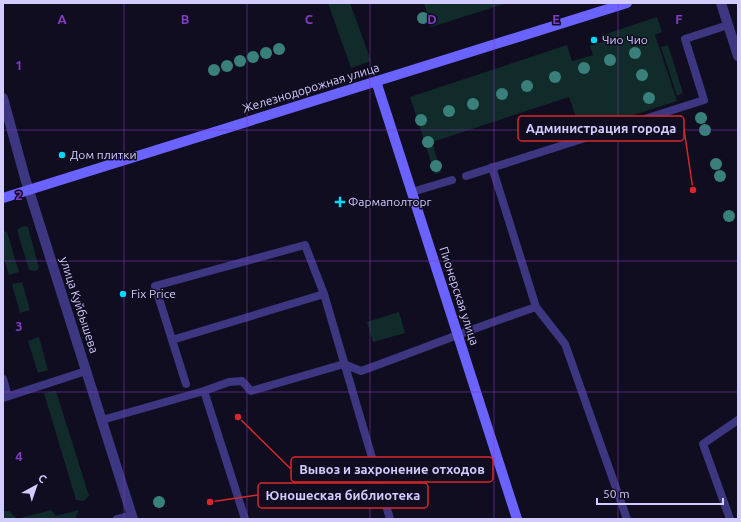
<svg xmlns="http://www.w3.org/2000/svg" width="741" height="522" viewBox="0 0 741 522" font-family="Ubuntu,sans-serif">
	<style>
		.green { fill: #102b2a }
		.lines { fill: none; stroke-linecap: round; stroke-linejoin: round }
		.lane { stroke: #3c3780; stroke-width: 8 }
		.street { stroke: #3c3780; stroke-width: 10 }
		.secondary { stroke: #6b63ff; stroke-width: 10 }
		.tree { fill: #388079 }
		.grid { fill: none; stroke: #843cc5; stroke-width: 1; stroke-opacity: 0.55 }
		.poi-dot { fill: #00d8f7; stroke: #110d21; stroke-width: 1.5 }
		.labels { text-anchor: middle; stroke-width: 3; stroke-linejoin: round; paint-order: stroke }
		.poi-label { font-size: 12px; fill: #d3ccff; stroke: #110d21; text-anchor: start }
		.street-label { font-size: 12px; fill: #d3ccff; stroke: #110d21 }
		.grid-label { font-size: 13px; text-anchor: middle; font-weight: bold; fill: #843cc5; stroke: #110d21; stroke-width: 3; stroke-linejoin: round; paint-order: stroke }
		.leader { fill: none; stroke: #d62828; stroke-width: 1.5 }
		.callout-dot { fill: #d62828; stroke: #110d21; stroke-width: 1.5 }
		.callout { fill: #110d21; stroke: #d62828; stroke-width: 1.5 }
		.callout-label { font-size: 13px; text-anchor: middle; font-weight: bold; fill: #d3ccff }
	</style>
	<rect width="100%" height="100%" fill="#110d21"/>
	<path class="green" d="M328,3H350L371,61L351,68Z
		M424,3H507L431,27Z
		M657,17L662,32L655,35L677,101L581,132L569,97L432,142L441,172L435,174L410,97L567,45L572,61L593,55L590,46L605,41L603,35Z
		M668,45L683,93L677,96L661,47Z
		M25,226L28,227L39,268L36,271L29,270L17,230L21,227Z
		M3,231L7,232L19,272L9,275L3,256Z
		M22,282L30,310L20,313L12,284Z
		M399,312L405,333L373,342L367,322Z
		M39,337L48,370L38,373L28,341Z
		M56,391L89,496L84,501L76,500L44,393Z
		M51,510L56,516L79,510L75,519H3V511H9L17,519Z"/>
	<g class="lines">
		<path class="lane" d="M492,167L536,307L565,344L627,519
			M466,176L704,100L685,39L728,25
			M412,192L452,180
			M172,340L324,294
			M3,379L8,396
			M186,384L155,286L305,245L324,294L390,519
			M204,391L245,519
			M3,398L86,371
			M102,420L204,391L229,382L242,381L251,391L344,364L361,371C419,350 477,327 536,307
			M117,519L132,515
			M730,519L703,444L738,420"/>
		<path class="street" d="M721,3L738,56
			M3,98L25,178L133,519"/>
		<path class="secondary" d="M376,81L517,519
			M3,198L627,3"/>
	</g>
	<g class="tree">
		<circle cx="423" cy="18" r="6"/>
		<circle cx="279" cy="49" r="6"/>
		<circle cx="266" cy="53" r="6"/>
		<circle cx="635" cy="53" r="6"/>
		<circle cx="253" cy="57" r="6"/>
		<circle cx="610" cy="60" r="6"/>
		<circle cx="240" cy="61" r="6"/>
		<circle cx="227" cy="66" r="6"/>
		<circle cx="584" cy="68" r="6"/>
		<circle cx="214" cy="70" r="6"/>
		<circle cx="642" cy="75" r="6"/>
		<circle cx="555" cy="77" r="6"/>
		<circle cx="527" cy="86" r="6"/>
		<circle cx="502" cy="94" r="6"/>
		<circle cx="649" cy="98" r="6"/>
		<circle cx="473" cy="104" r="6"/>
		<circle cx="449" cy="111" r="6"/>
		<circle cx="701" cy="118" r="6"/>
		<circle cx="421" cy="120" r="6"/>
		<circle cx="705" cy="130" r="6"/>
		<circle cx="428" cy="142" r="6"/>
		<circle cx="716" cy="164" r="6"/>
		<circle cx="436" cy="166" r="6"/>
		<circle cx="720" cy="176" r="6"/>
		<circle cx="729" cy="216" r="6"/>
		<circle cx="159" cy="502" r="6"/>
	</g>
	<path class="grid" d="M124,3V519M247,3V519M370,3V519M494,3V519M618,3V519M3,130H738M3,261H738M3,392H738"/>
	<g class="poi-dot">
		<circle cx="594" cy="40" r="4"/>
		<circle cx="62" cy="155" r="4"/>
		<path d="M338 196h4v4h4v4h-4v4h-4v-4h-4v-4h4z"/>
		<circle cx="123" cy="294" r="4"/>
	</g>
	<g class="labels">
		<g class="poi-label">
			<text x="602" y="44">Чио Чио</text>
			<text x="70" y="159">Дом плитки</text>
			<text x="348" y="206">Фармаполторг</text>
			<text x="131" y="298">Fix Price</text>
		</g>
		<g class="street-label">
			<text transform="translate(311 88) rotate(-17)" y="4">Железнодорожная улица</text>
			<text transform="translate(459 296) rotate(72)" y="4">Пионерская улица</text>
			<text transform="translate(79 305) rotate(72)" y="4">улица Куйбышева</text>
		</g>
	</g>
	<g class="grid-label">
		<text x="62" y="24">A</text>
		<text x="185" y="24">B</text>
		<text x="309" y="24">C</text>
		<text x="432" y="24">D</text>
		<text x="556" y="24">E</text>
		<text x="679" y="24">F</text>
		<text x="19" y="70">1</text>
		<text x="19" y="200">2</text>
		<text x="19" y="331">3</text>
		<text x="19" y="461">4</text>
	</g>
	<path class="leader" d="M693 190L684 129M238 417L291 469M210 502L258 495"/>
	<g class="callout-dot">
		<circle cx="693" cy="190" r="4"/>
		<circle cx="238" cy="417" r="4"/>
		<circle cx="210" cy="502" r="4"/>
	</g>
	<g class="callout">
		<rect x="518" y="116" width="166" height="25" rx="4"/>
		<rect x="291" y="457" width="202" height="25" rx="4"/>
		<rect x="258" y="483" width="170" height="25" rx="4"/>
	</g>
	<g class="callout-label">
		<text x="601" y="133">Администрация города</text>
		<text x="392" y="474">Вывоз и захронение отходов</text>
		<text x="343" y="500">Юношеская библиотека</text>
	</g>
	<rect width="741" height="522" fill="none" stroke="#d3ccff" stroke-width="8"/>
	<g transform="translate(36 486) rotate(40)" stroke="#110d21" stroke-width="3" paint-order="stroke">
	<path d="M0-3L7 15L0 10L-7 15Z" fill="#d3ccff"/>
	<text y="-6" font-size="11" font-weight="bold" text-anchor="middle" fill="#d3ccff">С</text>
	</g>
	<path d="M597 498v6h126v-6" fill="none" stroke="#d3ccff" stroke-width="2"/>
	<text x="603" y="498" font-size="12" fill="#d3ccff" stroke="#110d21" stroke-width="3" paint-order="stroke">50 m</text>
</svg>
